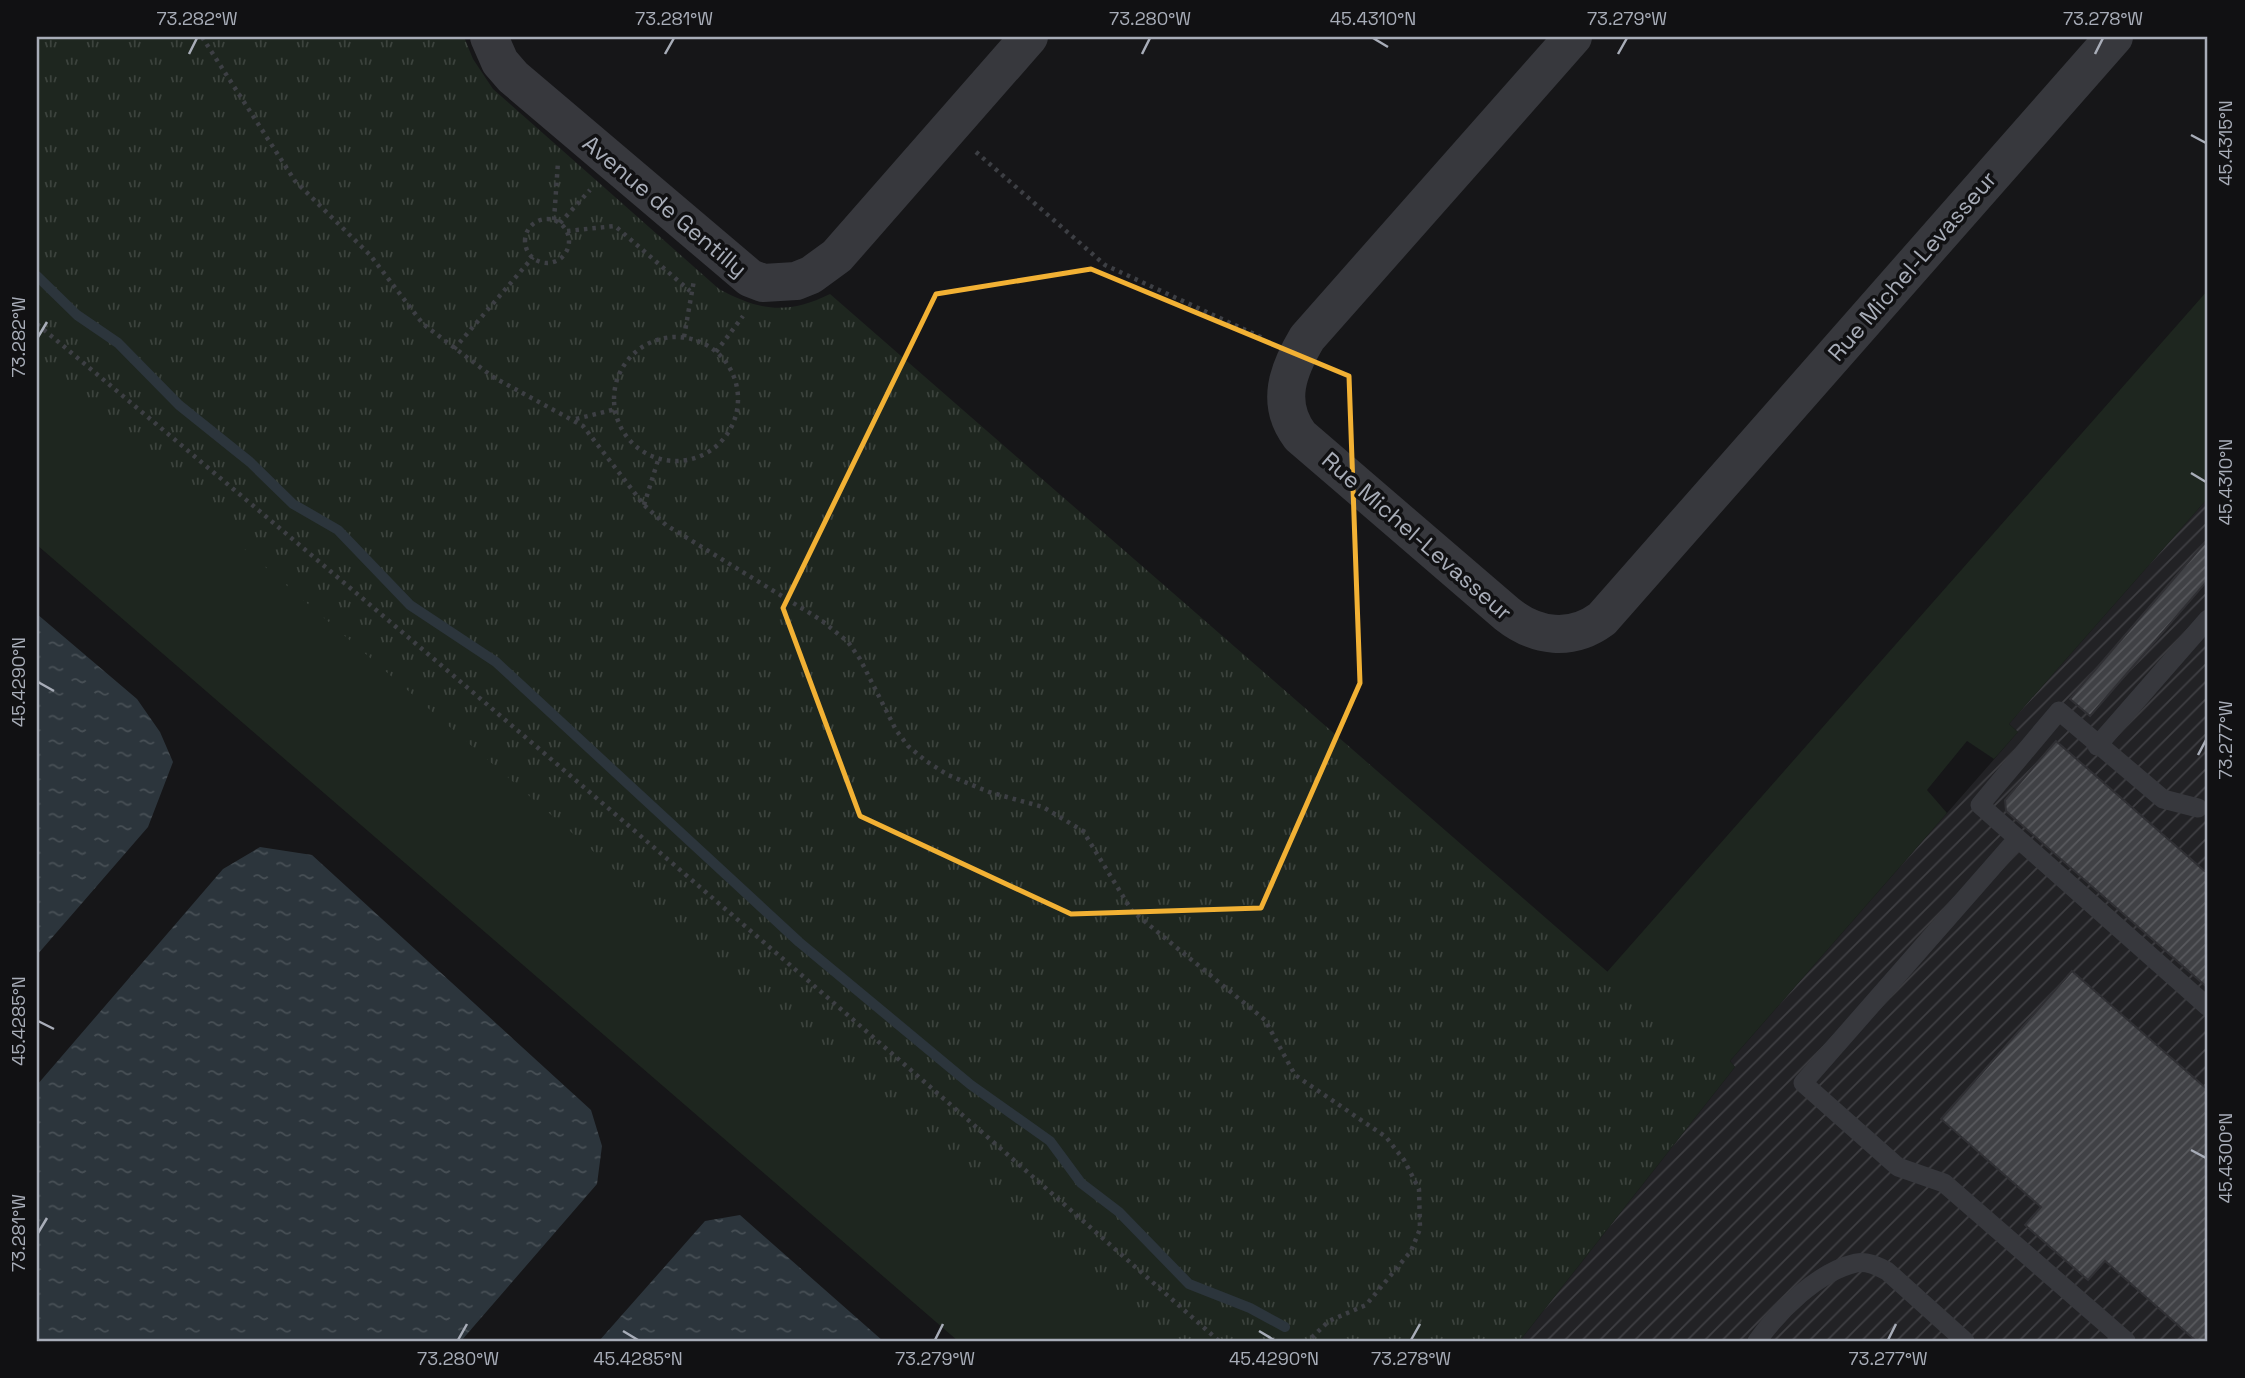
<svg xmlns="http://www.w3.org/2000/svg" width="2245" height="1378" viewBox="0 0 2245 1378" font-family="'Space Grotesk',sans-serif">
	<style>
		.industrial { fill: url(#industrial-furrows) }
		.grass { fill: #1e261f }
		.park { fill: url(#park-tufts) }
		.water { fill: url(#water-ripples) }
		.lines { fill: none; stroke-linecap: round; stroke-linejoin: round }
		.stream { stroke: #2c353c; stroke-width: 10 }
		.building { fill: url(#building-hatch); stroke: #303034; stroke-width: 2 }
		.path { stroke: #3d3f44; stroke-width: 4.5; stroke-dasharray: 3.5 5; stroke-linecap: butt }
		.lane { stroke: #37383d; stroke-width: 19 }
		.street { stroke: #37383d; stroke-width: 38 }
		.marked { fill: none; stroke: #f2b134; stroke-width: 5; stroke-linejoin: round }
		.ticks { fill: none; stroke: #a8adb8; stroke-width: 2.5 }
		.labels { text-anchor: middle; stroke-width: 7; stroke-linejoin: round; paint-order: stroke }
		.street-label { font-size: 23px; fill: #a8adb8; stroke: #111113 }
		.neatline { fill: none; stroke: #a8adb8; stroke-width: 2.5 }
		.ticks-label { font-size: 18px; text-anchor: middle; fill: #a8adb8 }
	</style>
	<defs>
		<pattern id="industrial-furrows" width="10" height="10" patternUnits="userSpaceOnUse" patternTransform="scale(1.75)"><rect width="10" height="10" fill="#222225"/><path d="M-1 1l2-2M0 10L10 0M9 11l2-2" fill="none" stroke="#3f3f43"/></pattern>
		<pattern id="park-tufts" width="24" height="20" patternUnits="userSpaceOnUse" patternTransform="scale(1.75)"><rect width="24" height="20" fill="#1e261f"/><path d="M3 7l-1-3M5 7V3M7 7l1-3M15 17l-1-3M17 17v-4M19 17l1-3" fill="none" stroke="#3c433d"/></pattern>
		<pattern id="water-ripples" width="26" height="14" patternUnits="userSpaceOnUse" patternTransform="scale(1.75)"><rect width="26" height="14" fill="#2c353c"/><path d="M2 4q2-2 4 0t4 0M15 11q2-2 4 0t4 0" fill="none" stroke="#485056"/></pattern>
		<pattern id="building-hatch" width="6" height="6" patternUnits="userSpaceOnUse" patternTransform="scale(1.75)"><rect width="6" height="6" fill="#404145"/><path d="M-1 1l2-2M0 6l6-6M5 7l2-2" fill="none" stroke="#595a5e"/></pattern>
	</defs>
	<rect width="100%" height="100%" fill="#161618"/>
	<path class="industrial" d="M2208,498V1341H1524L1522,1338L1735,1067L1730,1061L2018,732L2009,724Z"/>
	<path class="grass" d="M37,76L1586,1020L1607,972L2208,290V498L2009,724L2018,732L1994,759L1967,741L1927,790L1947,813L1730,1061L1735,1067L1522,1338L1524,1341H958L37,545Z"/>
	<path class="park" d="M37,37H464L473,59L493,89L719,289C760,311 787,315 830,294L1727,1076L1518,1341H1158L37,369Z"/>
	<path class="water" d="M37,614L137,699L160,732L173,762L148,827L37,955Z
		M260,847L312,855L591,1110L602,1146L597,1184L461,1341H37V1085L223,869Z
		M740,1215L883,1341H599L705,1221Z"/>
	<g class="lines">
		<path class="stream" d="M37,276L77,315L118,343L179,405L250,462L293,504L338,530L410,605L496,662L799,942L971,1085L1050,1141L1081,1183L1119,1212L1189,1284L1250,1308L1285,1327"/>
	</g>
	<path class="building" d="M2208,539V580L2090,716L2070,699Z
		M2056,741L2208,874V988L2006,811L2005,800Z
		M2072,971L2208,1090V1341H2196L2105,1261L2088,1280L2025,1225L2041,1207L1941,1119Z"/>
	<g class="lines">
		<path class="path" d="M202,37L295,181L370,255L423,324L493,377L583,426L644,505L666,525L821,620L848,642L860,659L896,730L908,746L926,761L948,775L989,792L1043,807L1083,831L1132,911L1265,1020L1295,1075L1386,1137L1404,1160L1419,1189L1420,1229L1411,1251L1366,1305L1329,1321L1308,1341
			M976,152L1105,265L1265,339
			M525 241a22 22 0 1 1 44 0a22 22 0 1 1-44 0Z
			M554,220L558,162
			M560,223L590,190
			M567,231L615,226L690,291
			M37,324C436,658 830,996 1219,1341
			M684,337L694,280
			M614 399a62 62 0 1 1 124 0a62 62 0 1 1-124 0Z
			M454,349L533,257
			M716,352L743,316
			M576,419L616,409
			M644,505L659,457"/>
		<path class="lane" d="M2097,746L2208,619
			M2198,808L2163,799L2059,711L1980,805L2208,1007
			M2017,839L1803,1083L1898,1167L1944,1183L2126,1341
			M1757,1341C1779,1311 1817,1272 1856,1263C1868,1261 1877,1266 1887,1271L1965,1341"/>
		<path class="street" d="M489,37L500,62L513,77L750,278L763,283L796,281L811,275L837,256L1029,37
			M1573,37L1307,338C1288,370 1275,403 1300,436L1507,614C1536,637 1571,642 1602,619L2114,37"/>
	</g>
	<path class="marked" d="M1091,269L1349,376L1360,683L1261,908L1071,914L860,816L783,608L936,294Z"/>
	<path class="ticks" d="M1373,38L1388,47M189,54L197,38M665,54L674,38M1142,54L1150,38M1618,54L1627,38M2095,54L2103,38M2191,135L2206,143M38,337L47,322M2191,473L2206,482M38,682L54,691M2198,755L2206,740M38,1021L54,1029M2191,1150L2206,1158M38,1233L47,1218M623,1331L638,1340M1259,1331L1274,1340M458,1340L467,1324M935,1340L943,1324M1411,1340L1420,1324M1888,1340L1896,1324"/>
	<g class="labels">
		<g class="street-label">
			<text transform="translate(665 206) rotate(40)" y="8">Avenue de Gentilly</text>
			<text transform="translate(1912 266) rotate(-49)" y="8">Rue Michel-Levasseur</text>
			<text transform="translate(1417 536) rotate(41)" y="8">Rue Michel-Levasseur</text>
		</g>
	</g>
	<rect width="2245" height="1378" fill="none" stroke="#111113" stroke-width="77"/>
	<rect x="38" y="38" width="2168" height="1302" class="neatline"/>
	<g class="ticks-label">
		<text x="197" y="25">73.282°W</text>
		<text x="674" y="25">73.281°W</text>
		<text x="1150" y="25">73.280°W</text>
		<text x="1373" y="25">45.4310°N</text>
		<text x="1627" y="25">73.279°W</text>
		<text x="2103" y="25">73.278°W</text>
		<text transform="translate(2226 143) rotate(-90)" y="6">45.4315°N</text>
		<text transform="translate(19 337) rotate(-90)" y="6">73.282°W</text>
		<text transform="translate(2226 482) rotate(-90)" y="6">45.4310°N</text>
		<text transform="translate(19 682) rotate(-90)" y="6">45.4290°N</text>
		<text transform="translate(2226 740) rotate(-90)" y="6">73.277°W</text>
		<text transform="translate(19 1021) rotate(-90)" y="6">45.4285°N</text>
		<text transform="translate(2226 1158) rotate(-90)" y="6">45.4300°N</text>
		<text transform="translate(19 1233) rotate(-90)" y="6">73.281°W</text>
		<text x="458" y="1365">73.280°W</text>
		<text x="638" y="1365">45.4285°N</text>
		<text x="935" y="1365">73.279°W</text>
		<text x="1274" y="1365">45.4290°N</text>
		<text x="1411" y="1365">73.278°W</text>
		<text x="1888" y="1365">73.277°W</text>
	</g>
</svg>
